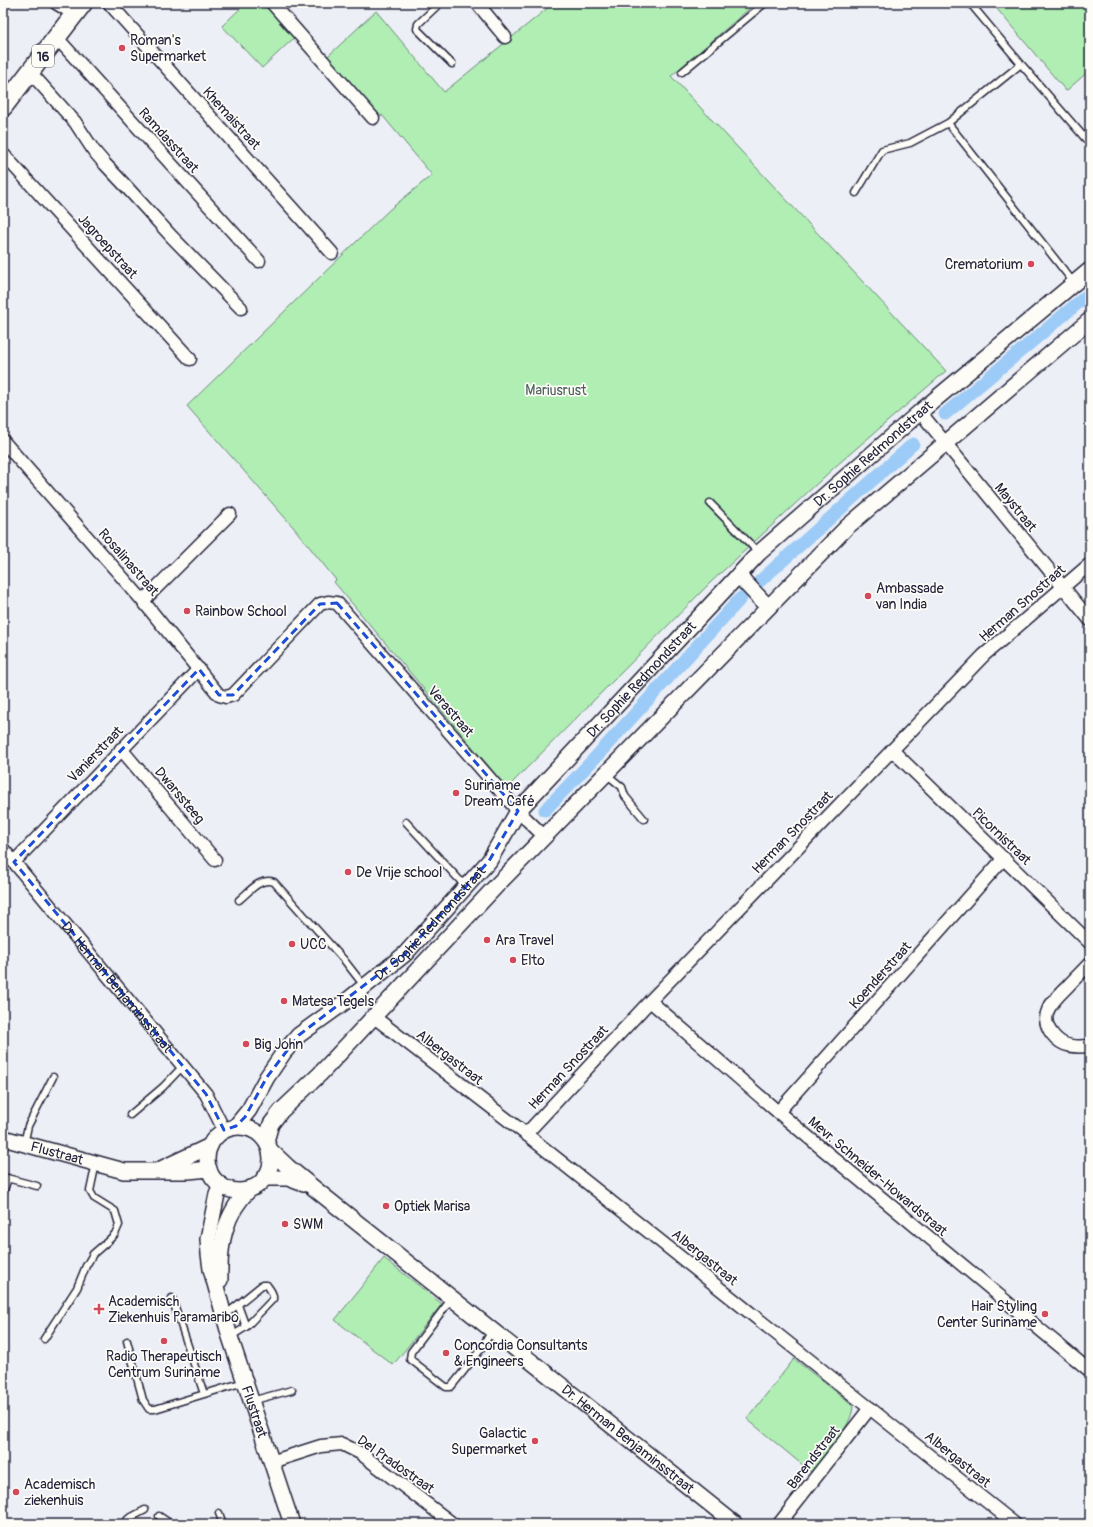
<svg xmlns="http://www.w3.org/2000/svg" width="1093" height="1527" viewBox="0 0 1093 1527" font-family="Pangolin,sans-serif">
	<style>
		.green { fill: #b0eeb4; stroke: #698878 }
		.lines { fill: none; stroke-linecap: round; stroke-linejoin: round }
		.canal { stroke: #9ccbf7; stroke-width: 13 }
		.service-casing { stroke: #22223b; stroke-width: 9 }
		.minor-casing { stroke: #22223b; stroke-width: 15 }
		.tertiary-casing { stroke: #22223b; stroke-width: 18 }
		.primary-casing { stroke: #22223b; stroke-width: 21 }
		.service { stroke: #fdfcf7; stroke-width: 6 }
		.minor { stroke: #fdfcf7; stroke-width: 12 }
		.tertiary { stroke: #fdfcf7; stroke-width: 15 }
		.primary { stroke: #fdfcf7; stroke-width: 18 }
		.marked { fill: none; stroke: #1d4ed8; stroke-width: 3; stroke-dasharray: 8 5; stroke-linejoin: round }
		.poi-dot { fill: #d1495b; stroke: #fdfcf7; stroke-width: 1.5 }
		.labels { text-anchor: middle; stroke-width: 3.5; stroke-linejoin: round; paint-order: stroke }
		.shield { fill: #fdfcf7; stroke: #646373; stroke-width: 1 }
		.shield-label { font-size: 13px; font-weight: bold; fill: #22223b }
		.poi-label { font-size: 14px; fill: #22223b; stroke: #fdfcf7; text-anchor: start }
		.street-label { font-size: 14px; fill: #22223b; stroke: #fdfcf7 }
		.park-label { font-size: 14px; fill: #4d5f5f; stroke: #fdfcf7 }
	</style>
	<rect width="100%" height="100%" fill="#eceff5"/>
	<filter id="ink" filterUnits="userSpaceOnUse"><feTurbulence type="fractalNoise" baseFrequency=".025" numOctaves="2"/><feDisplacementMap in="SourceGraphic" scale="8" xChannelSelector="R" yChannelSelector="G"/><feConvolveMatrix kernelMatrix="1 2 1 2 8 2 1 2 1" color-interpolation-filters="sRGB"/></filter>
	<g filter="url(#ink)">
		<path class="green" d="M246,3H265L296,36L262,68L222,26Z
			M554,3H756L671,76L946,371L837,465L710,583L507,788L334,582L336,580L294,528L187,406L389,210L432,175L382,115L379,117L326,58L376,11L444,92Z
			M992,3H1090V70L1066,91Z
			M384,1258L442,1304L393,1365L335,1320Z
			M794,1359L848,1401L853,1407C851,1428 825,1455 811,1472L747,1419Z"/>
		<g class="lines">
			<path class="canal" d="M945,414L1090,293
				M760,581L913,444
				M545,810L593,760L741,598"/>
			<g class="service-casing">
				<path id="service" d="M440,3L418,24L417,29L452,64
					M970,3L1021,64L1090,144
					M682,72L765,3
					M948,123L1074,283
					M856,193L882,150L910,143L948,123L1021,64
					M710,503L759,553
					M606,774L622,787L625,796L644,819
					M406,822L466,887
					M239,900C250,891 260,877 274,882L344,960L365,987
					M130,1115L163,1087L183,1066
					M24,1144L28,1126L53,1077
					M3,1177L37,1186
					M3,1193L8,1178
					M172,1298L204,1394
					M452,1298L411,1352L410,1359L446,1387H451L478,1353L492,1331
					M238,1305L246,1327
					M225,1315L262,1285H267C270,1290 274,1293 273,1299L246,1327L230,1337
					M44,1339L77,1288L86,1266L93,1254L108,1241L115,1234L119,1225L115,1211L94,1198L90,1191L96,1163
					M127,1341L143,1400L149,1409H155L244,1382
					M251,1401L292,1390
					M219,1513L223,1524
					M159,1516L171,1524
					M124,1524L128,1519L145,1510"/>
			</g>
			<g class="minor-casing">
				<g id="minor">
					<path d="M56,3L74,14"/>
					<path d="M109,3L332,253"/>
					<path d="M272,3L373,118"/>
					<path d="M477,3L505,37"/>
					<path d="M57,38L259,261"/>
					<path d="M30,72L75,122L94,151L105,164L122,182L172,237L241,308"/>
					<path d="M3,154L190,359"/>
					<path d="M920,412L1090,620"/>
					<path d="M3,441L143,601L219,695L226,697L233,695L320,604L328,602L337,603L518,811L545,837"/>
					<path d="M143,601L230,514"/>
					<path d="M121,749L215,860"/>
					<path d="M892,750L1090,943"/>
					<path id="s1" d="M3,849L206,1094L224,1130"/>
					<path d="M14,862L199,669"/>
					<path d="M1090,963C1083,971 1075,978 1068,986C1054,1000 1036,1015 1053,1035C1063,1048 1076,1047 1090,1046"/>
					<path d="M650,1001L778,1112L1090,1371"/>
					<path d="M374,1017L526,1134L1015,1524"/>
					<path d="M778,1112L1004,858"/>
					<path d="M526,1134L650,1001L984,655L1090,564"/>
					<path d="M271,1462L321,1446L342,1444L360,1453L453,1524"/>
					<path d="M779,1524L870,1408"/>
				</g>
			</g>
			<g class="tertiary-casing">
				<g id="tertiary">
					<path d="M738,575L768,607"/>
					<path id="s2" d="M236,1126L249,1110L267,1077L284,1052L299,1035L349,999L405,954L489,861L518,811L759,553L920,412L1090,270"/>
					<circle cx="239" cy="1159" r="32"/>
					<path id="s3" d="M3,1138L124,1171H188L209,1169"/>
					<path d="M266,1141L271,1124L281,1111L320,1074L498,884L847,527L1090,320"/>
					<path id="s4" d="M270,1150L288,1167L315,1189L735,1524"/>
					<path d="M161,1169L210,1146"/>
					<path d="M264,1178H288L304,1184"/>
					<path id="s5" d="M221,1185L217,1194L208,1239L209,1254L211,1269L230,1337L292,1524"/>
					<path d="M220,1280C219,1245 224,1213 251,1188"/>
				</g>
			</g>
			<g class="primary-casing">
				<path id="primary" d="M3,107L83,3"/>
			</g>
			<use href="#service" class="service"/>
			<use href="#minor" class="minor"/>
			<use href="#tertiary" class="tertiary"/>
			<use href="#primary" class="primary"/>
		</g>
	</g>
	<path class="marked" d="M337,603L518,811L489,861L405,954L299,1035L267,1077L245,1117L236,1126L224,1130L206,1094L14,862L199,669L219,695H233L320,604Z"/>
	<g class="poi-dot">
		<circle cx="122" cy="48" r="4"/>
		<circle cx="1031" cy="264" r="4"/>
		<circle cx="868" cy="596" r="4"/>
		<circle cx="187" cy="611" r="4"/>
		<circle cx="456" cy="793" r="4"/>
		<circle cx="348" cy="872" r="4"/>
		<circle cx="487" cy="940" r="4"/>
		<circle cx="292" cy="944" r="4"/>
		<circle cx="513" cy="960" r="4"/>
		<circle cx="284" cy="1001" r="4"/>
		<circle cx="246" cy="1044" r="4"/>
		<circle cx="386" cy="1206" r="4"/>
		<circle cx="285" cy="1224" r="4"/>
		<path d="M97 1303h4v4h4v4h-4v4h-4v-4h-4v-4h4z"/>
		<circle cx="1045" cy="1314" r="4"/>
		<circle cx="164" cy="1341" r="4"/>
		<circle cx="446" cy="1353" r="4"/>
		<circle cx="535" cy="1441" r="4"/>
		<circle cx="16" cy="1492" r="4"/>
	</g>
	<g class="labels">
		<rect class="shield" x="32" y="45" width="22" height="22" rx="3"/>
		<g class="shield-label">
			<text x="43" y="61">16</text>
		</g>
		<g class="poi-label">
			<text x="130" y="45">Roman's<tspan x="130" dy="16">Supermarket</tspan></text>
			<text x="1023" y="269" text-anchor="end">Crematorium</text>
			<text x="876" y="593">Ambassade<tspan x="876" dy="16">van India</tspan></text>
			<text x="195" y="616">Rainbow School</text>
			<text x="464" y="790">Suriname<tspan x="464" dy="16">Dream Café</tspan></text>
			<text x="356" y="877">De Vrije school</text>
			<text x="495" y="945">Ara Travel</text>
			<text x="300" y="949">UCC</text>
			<text x="521" y="965">Elto</text>
			<text x="292" y="1006">Matesa Tegels</text>
			<text x="254" y="1049">Big John</text>
			<text x="394" y="1211">Optiek Marisa</text>
			<text x="293" y="1229">SWM</text>
			<text x="108" y="1306">Academisch<tspan x="108" dy="16">Ziekenhuis Paramaribo</tspan></text>
			<text x="1037" y="1311" text-anchor="end">Hair Styling<tspan x="1037" dy="16">Center Suriname</tspan></text>
			<text x="454" y="1350">Concordia Consultants<tspan x="454" dy="16">&amp; Engineers</tspan></text>
			<text x="164" y="1361" text-anchor="middle">Radio Therapeutisch<tspan x="164" dy="16">Centrum Suriname</tspan></text>
			<text x="527" y="1438" text-anchor="end">Galactic<tspan x="527" dy="16">Supermarket</tspan></text>
			<text x="24" y="1489">Academisch<tspan x="24" dy="16">ziekenhuis</tspan></text>
		</g>
		<g class="street-label">
			<text transform="translate(232 118) rotate(48)" y="5">Khemaistraat</text>
			<text transform="translate(169 140) rotate(48)" y="5">Ramdasstraat</text>
			<text transform="translate(108 246) rotate(48)" y="5">Jagroepstraat</text>
			<text dy="5" stroke="none"><textPath href="#s2" startOffset="932">Dr. Sophie Redmondstraat</textPath></text>
			<text transform="translate(1016 507) rotate(51)" y="5">Maystraat</text>
			<text transform="translate(129 562) rotate(49)" y="5">Rosalinastraat</text>
			<text transform="translate(1022 603) rotate(-41)" y="5">Herman Snostraat</text>
			<text dy="5" stroke="none"><textPath href="#s2" startOffset="608">Dr. Sophie Redmondstraat</textPath></text>
			<text transform="translate(451 711) rotate(49)" y="5">Verastraat</text>
			<text transform="translate(95 754) rotate(-46)" y="5">Vanierstraat</text>
			<text transform="translate(180 795) rotate(50)" y="5">Dwarssteeg</text>
			<text transform="translate(792 832) rotate(-46)" y="5">Herman Snostraat</text>
			<text transform="translate(1002 836) rotate(44)" y="5">Picornistraat</text>
			<text dy="5" stroke="none"><textPath href="#s2" startOffset="284">Dr. Sophie Redmondstraat</textPath></text>
			<text transform="translate(880 975) rotate(-48)" y="5">Koenderstraat</text>
			<text dy="5" stroke="none"><textPath href="#s1" startOffset="179">Dr. Herman Benjaminsstraat</textPath></text>
			<text transform="translate(450 1057) rotate(38)" y="5">Albergastraat</text>
			<text transform="translate(568 1067) rotate(-47)" y="5">Herman Snostraat</text>
			<text dy="5" stroke="none"><textPath href="#s3" startOffset="56">Flustraat</textPath></text>
			<text transform="translate(878 1176) rotate(40)" y="5">Mevr. Schneider-Howardstraat</text>
			<text transform="translate(705 1257) rotate(39)" y="5">Albergastraat</text>
			<text dy="5" stroke="none"><textPath href="#s5" startOffset="235">Flustraat</textPath></text>
			<text dy="5" stroke="none"><textPath href="#s4" startOffset="460">Dr. Herman Benjaminsstraat</textPath></text>
			<text transform="translate(813 1457) rotate(-52)" y="5">Barendstraat</text>
			<text transform="translate(958 1459) rotate(39)" y="5">Albergastraat</text>
			<text transform="translate(396 1464) rotate(35)" y="5">Del Pradostraat</text>
		</g>
		<g class="park-label">
			<text x="556" y="395">Mariusrust</text>
		</g>
	</g>
	<rect width="1093" height="1527" fill="none" stroke="#fdfcf7" stroke-width="16"/>
	<rect x="8" y="8" width="1077" height="1511" fill="none" stroke="#22223b" stroke-width="1.5" filter="url(#ink)"/>
</svg>
